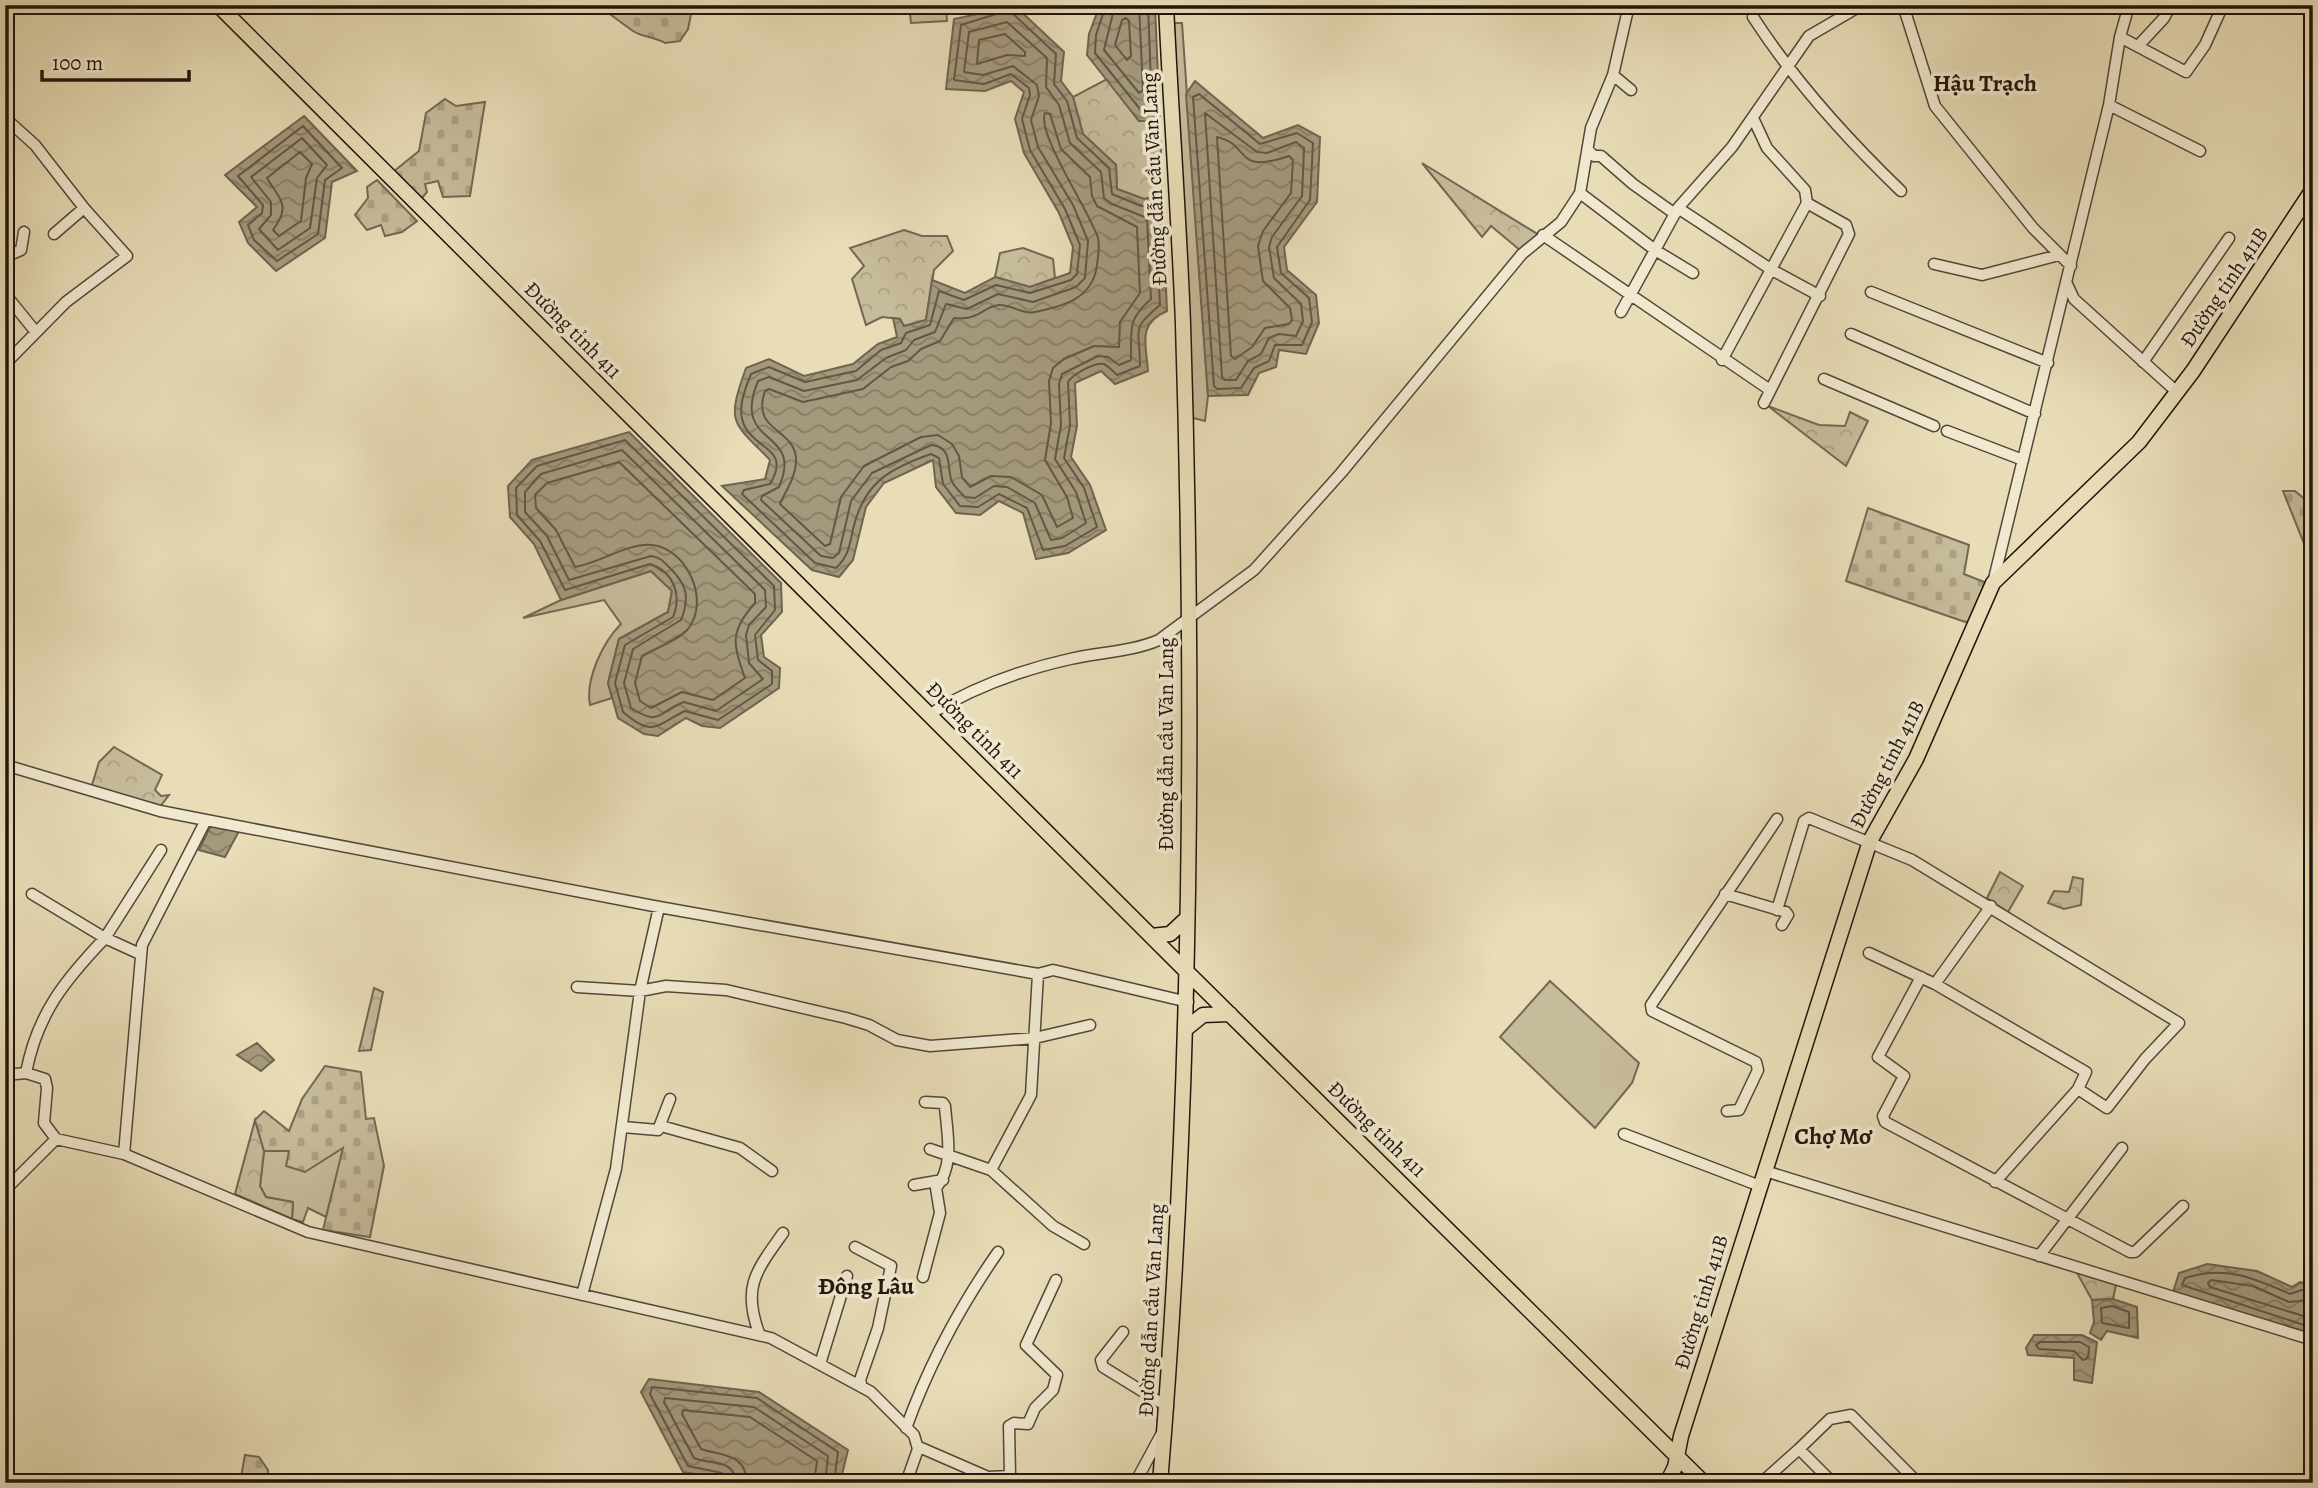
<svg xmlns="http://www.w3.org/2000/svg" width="2318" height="1488" viewBox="0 0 2318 1488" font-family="Alegreya,serif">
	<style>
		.grass { fill: #c6bb9a; stroke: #736854; stroke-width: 2 }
		.forest { fill: url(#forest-crowns); stroke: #736854; stroke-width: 2 }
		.cemetery { fill: url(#cemetery-stones); stroke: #736854; stroke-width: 2 }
		.water { fill: url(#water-waves); stroke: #6f6450; stroke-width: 2 }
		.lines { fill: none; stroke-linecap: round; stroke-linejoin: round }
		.shore { stroke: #625745; stroke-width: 2 }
		.minor-casing { stroke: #524738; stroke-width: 13 }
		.major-casing { stroke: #20150d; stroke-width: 17 }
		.minor { stroke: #f0e9d0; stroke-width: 10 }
		.major { stroke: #e8ddb7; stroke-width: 14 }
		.labels { text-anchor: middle; stroke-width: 7; stroke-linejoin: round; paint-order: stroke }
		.street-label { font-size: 21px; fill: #20150d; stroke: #f0e9d0 }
		.quarter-label { font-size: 24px; font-weight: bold; fill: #20150d; stroke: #f0e9d0 }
	</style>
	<defs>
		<pattern id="forest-crowns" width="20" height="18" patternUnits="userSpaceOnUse" patternTransform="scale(1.75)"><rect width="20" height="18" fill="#c6bb9a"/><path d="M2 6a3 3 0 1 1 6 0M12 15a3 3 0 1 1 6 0" fill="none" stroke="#aaa084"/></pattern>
		<pattern id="cemetery-stones" width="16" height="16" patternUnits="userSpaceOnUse" patternTransform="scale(1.75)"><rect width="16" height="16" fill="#c6bb9a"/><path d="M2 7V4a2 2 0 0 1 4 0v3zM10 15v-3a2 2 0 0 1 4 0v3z" fill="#aaa084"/></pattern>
		<pattern id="water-waves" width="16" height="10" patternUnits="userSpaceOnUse" patternTransform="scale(1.75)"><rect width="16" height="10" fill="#a4997d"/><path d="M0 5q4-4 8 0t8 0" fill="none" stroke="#857c65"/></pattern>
	</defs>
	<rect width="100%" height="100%" fill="#e8ddb7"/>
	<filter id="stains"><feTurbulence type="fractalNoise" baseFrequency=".00286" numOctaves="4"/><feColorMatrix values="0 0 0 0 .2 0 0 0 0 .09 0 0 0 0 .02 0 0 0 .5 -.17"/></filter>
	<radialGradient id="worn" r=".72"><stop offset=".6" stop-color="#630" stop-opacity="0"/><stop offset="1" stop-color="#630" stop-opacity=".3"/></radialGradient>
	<path class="grass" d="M1174,23H1182L1208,396L1205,421L1193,418Z
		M651,571L672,591L668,612L619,639L608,683L612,698L590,705C585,679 603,642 621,624L604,600L523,618L561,600Z
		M1550,981L1639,1063L1632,1083L1595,1128L1500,1037Z
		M344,1147L326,1217L308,1208L303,1222L292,1219L293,1202L266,1197L260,1186L264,1151Z"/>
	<path class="forest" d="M909,5H946L947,21L911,23Z
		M1107,79L1139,121H1160L1162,195L1144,199L1117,189L1116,165L1083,134L1073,97Z
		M1422,163L1539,235L1521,251L1491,226L1482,237Z
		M904,230L922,236H947L953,251L934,270L926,320L904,326L900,319L882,317L866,325L852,279L864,266L850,248Z
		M1023,248L1053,259L1055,278L1030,287L995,277L1000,253Z
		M1768,406L1819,425L1845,426L1850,412L1868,421L1846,466Z
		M114,747L162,775L155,790L161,796L169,795L159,808L91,788L99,762Z
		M2000,872L2023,886L2008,912L1987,898Z
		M2073,877L2083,879L2081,905L2064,909L2048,903L2054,891L2069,892Z
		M374,988L383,992L371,1050L359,1051Z
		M255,1120L264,1151L260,1186L266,1197L293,1202L292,1219L235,1194Z
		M2076,1271L2116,1285L2113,1299L2092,1300Z"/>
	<path class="cemetery" d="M596,5H705L691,14L688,29L680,41L665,43C655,37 642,37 633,31C620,22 611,14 596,5Z
		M445,99L456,106L485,102L470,196L443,197L438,181L425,184L427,192L422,198L393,172L419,151L426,113Z
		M377,180L417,221L402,232L385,236L381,225L367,230L355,215L368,198L367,187Z
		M2283,491H2295L2313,506V566Z
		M1868,508L1969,545L1964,574L1987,583L1971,624L1846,581Z
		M325,1066L361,1072L366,1119L374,1118L384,1166L370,1237L323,1230L343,1148L305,1172L286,1166L289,1151H264L255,1120L264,1111L289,1131L302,1099Z
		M245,1455L259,1457L268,1470L267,1483H240Z"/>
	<path class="water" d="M1100,5L1155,7L1160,121H1139L1087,55L1089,34Z
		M1015,6L1064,52L1061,81L1073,97L1083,134L1116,165L1117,189L1144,199L1162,195L1167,311C1137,324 1146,343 1148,371L1115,384L1101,371L1075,383L1077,426L1071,457L1090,485L1106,530L1068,553L1036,559L1023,513L999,501L980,515L956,513L936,487L933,460L884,483L866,507L853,560L839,577L812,570L722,486L765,479L770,460C732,421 726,424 746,368L769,359L804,376L853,364L878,344L897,337L893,318L900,319L904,326L926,320L932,280L965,293L995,277L1030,287L1070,273L1073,247L1059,213L1024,153L1015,119L1024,92L1011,81L985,91L946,89L954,19Z
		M1195,81L1263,138L1298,125L1320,137L1317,202L1284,247L1287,270L1316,295L1319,323L1306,354L1279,350L1276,367L1259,373L1248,395L1208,396L1186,94Z
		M304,116L357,171L332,182L325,238L276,271L248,243L239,222L257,207L225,175Z
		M629,432L781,583L782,612L761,635L764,657L780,668L779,688L720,728L702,726L686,718L658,736L644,734L618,718L608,683L619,639L668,612L672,591L651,571L561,600L534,544L510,517L508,486L532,460Z
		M212,823L239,831L225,857L199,850Z
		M257,1043L274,1060L261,1071L237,1055Z
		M2207,1264L2257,1271L2292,1287L2300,1282L2313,1285V1336L2173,1292L2179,1273Z
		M2113,1299L2137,1307L2138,1338L2107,1331L2101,1340L2090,1333L2094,1322L2092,1300Z
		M2034,1335H2082L2097,1342L2092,1383L2074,1380V1358L2028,1355L2026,1348Z
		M649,1379L759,1392L848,1450L840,1483H747L683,1472L641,1392Z"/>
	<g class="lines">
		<path class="shore" d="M1106,5L1096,35L1095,53L1144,114L1152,111L1148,5
			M1115,5L1104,50L1139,93L1143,90L1139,5
			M1009,10L1056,54L1054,84L1067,101L1077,138L1109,168L1112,194L1141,206L1153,205L1155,208L1160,305C1130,330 1140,328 1140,366L1117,375C1114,372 1108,366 1104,364C1094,362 1072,375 1068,382L1070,425L1064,458L1084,488L1097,527L1065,546L1043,550L1027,508L999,494L978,507L960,506L943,484L939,458L931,454C888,469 864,483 853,529C850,545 848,557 836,568L815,563L742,494L744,490L770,484C791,449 757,450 745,427C736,410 745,389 751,374L769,367L805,382L856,371L881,350L901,343L906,333L930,325L939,291L964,300L996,285L1030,293L1071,280L1077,274L1080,245L1065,209L1030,150L1022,119L1030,95L1029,88L1011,74L984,84L954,80L961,25Z
			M1126,18L1129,21L1131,56L1127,60L1115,45L1122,20Z
			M1007,22L1047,58L1046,87L1059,105L1070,143L1101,172L1104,198L1112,204L1147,218L1151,299C1126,321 1132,330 1131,360L1119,365L1108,357L1098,356L1062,374L1059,384L1061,425L1055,459L1076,492L1086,523L1062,538L1051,540L1035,503L1007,487L994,486L975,498L965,497C960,492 953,486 951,479C947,464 952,447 931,445L872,473L851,501L839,553L833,558L821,556L761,500L762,496L779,487C805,427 730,449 758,381L769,377L804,391L857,380L886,358L906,350L914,340L935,332L946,304L967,309L998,294L1033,302L1076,287L1085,278L1088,241L1073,205L1038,147L1031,120L1039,96L1037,85L1013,66L983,75L964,72L969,32Z
			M1005,34L1025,52V56L1007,55L977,64L979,40Z
			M1199,94L1260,144L1297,133L1313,143L1310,200L1277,247L1281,273L1309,298L1312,322L1302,345H1275L1269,361L1254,368L1241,388L1217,389L1214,386L1193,97Z
			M1045,113L1050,114L1061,149L1090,177L1092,196L1097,206L1137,227L1140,293L1120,322L1119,347L1094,346L1064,359L1053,368L1049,381L1051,423L1045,460L1067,497L1073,518L1057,527L1042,495L1011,477L991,476L970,487L962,477L959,456L952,444L938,435L921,437L864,466L841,497L830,544L825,546L780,504C786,490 795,479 796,462C798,428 750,433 765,391L769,389L803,402L863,389L891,367L908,361L921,349L940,341L954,318C979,321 982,307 999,305C1011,304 1022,315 1035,312C1065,306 1093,298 1097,265C1098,256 1100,247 1098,238C1089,210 1036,133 1045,113Z
			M1205,113L1257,152L1267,153L1296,142L1304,148L1302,196L1272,237L1269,247L1274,278L1301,304L1303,321L1296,336L1279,334L1269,338L1261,354L1248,361L1236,380H1225L1222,377Z
			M303,126L342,168L325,180L318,234L277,261L254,240L248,225L262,213L263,205L238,176Z
			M1217,137C1252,145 1233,175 1289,156L1293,160L1291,193L1263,231L1258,246L1263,281L1290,308L1292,320L1289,324L1265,328L1252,347L1235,359L1231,356Z
			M302,138L327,165L317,178L310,228L278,250L259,229L271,215V202L251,177Z
			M300,152L312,164L306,178L301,221L279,236L273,230C292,204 279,199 267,178Z
			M625,440L774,586L775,610L755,635L758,660L772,671V684L718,720L685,711C656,725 653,738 623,712L615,683L625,645L673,617C682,595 674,572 650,564L565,590L540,541L517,515L516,488L537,466Z
			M622,450L765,590L766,607L749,625L746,635L749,663L763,679L716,711L684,702C657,712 661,727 631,708L624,683L633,649L681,620C690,597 687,585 670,568C664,562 660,557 651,556L569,580L547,536L525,512V492L541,474Z
			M619,462L755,594V603C729,632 733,644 745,678L713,700L682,692L651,708L640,701L635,683L642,656C656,648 677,641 688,629C711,600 686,548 652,545C627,543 600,563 575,567L556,530L536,508L535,495L547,483Z
			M2313,1291L2302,1290L2290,1294C2254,1278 2226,1265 2185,1278L2182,1285L2313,1328
			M2313,1300L2289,1302L2253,1286L2211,1280L2208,1283L2210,1287L2313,1319
			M2112,1306L2129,1312V1328L2102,1323L2101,1308Z
			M2040,1342H2080L2089,1347L2088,1358L2083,1360L2074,1351L2039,1349L2036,1345Z
			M728,1483L722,1473L688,1466L650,1394L652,1387L757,1398L838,1452L834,1483
			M736,1483C735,1458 710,1465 694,1458L664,1402L665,1398L754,1407L828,1456L825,1483
			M747,1483C746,1453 722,1456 701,1449L682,1414L683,1410L750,1417L817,1461L814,1483"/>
		<g class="minor-casing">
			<path id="minor" d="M1903,5L1935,106L2033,228L2071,266
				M1753,17C1795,82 1846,138 1901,191
				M2120,37L2186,72L2205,45L2223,5
				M2138,46L2164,18L2171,5
				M1613,75L1631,90
				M2109,105L2200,151
				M5,118L35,145L84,208L127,256L66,302L8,361
				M1588,150L1594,156H1601L1633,184L1675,214
				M1580,193L1655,250L1693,273
				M1678,208L1772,270L1820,296
				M54,234L84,208
				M1543,235L1770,390
				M5,257L21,250L24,232
				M1934,264L1982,275L2059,255
				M2067,284L2074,299L2178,393
				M1871,292L2048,363
				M5,294L35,331
				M1621,312L1678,208L1732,147L1809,36L1862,5
				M1851,334L2035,414
				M1722,360L1807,203L1805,190L1767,148L1753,118
				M2143,362L2229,238
				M1824,379L1934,426
				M1764,403L1849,234L1846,225L1807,203
				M1947,431L2023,460
				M1993,583L2109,105L2120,37L2129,5
				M930,714C972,688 1021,670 1070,659C1100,652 1131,652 1159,640L1254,570L1341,473L1522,254L1561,222L1580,193L1591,128L1613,75L1629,5
				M5,765L160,811L206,820L659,907L1038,974L1053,970L1188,1002
				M32,894L105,938L161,850
				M1725,894L1786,912L1788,915L1782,925
				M1777,910L1804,821L1809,818L1912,860L2179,1023L2145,1059L2107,1108L2078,1089
				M1869,953L1935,984L2086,1072L2078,1089L1995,1182
				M1038,974L1031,1095L991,1170L1053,1226L1084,1244
				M1921,977L1878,1057L1904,1076L1883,1116L1885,1122L2130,1252H2135L2183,1206
				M1935,984L1991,906
				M577,987L640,991L666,986L726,990L846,1018L869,1025L897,1040L930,1046L1035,1038L1090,1025
				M26,1073C37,1014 65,980 105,938L140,954
				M5,1075L26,1073L45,1079L47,1088L44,1123L56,1139L124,1154L308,1232L771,1338L871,1392L914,1435L918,1449L906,1483
				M1727,1111L1739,1110L1758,1070L1756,1062L1652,1011L1651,1005L1777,819
				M661,1126L740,1148L772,1171
				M623,1127L658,1130L670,1099
				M1624,1134L1760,1186
				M930,1149L991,1170
				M124,1154L142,945L206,820
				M1765,1171L2313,1340
				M914,1185L943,1180
				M5,1190L56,1139
				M855,1247L891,1266L878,1328L860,1380L862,1387
				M2039,1256L2122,1148
				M923,1277L940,1213L936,1188C955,1165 947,1134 945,1106L943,1103L925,1102
				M582,1295L616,1169L640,991L659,907
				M1123,1332L1101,1360L1103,1367L1168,1407
				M759,1333C742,1287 756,1271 783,1233
				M820,1364L847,1276
				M906,1428C928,1367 961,1305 998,1252
				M919,1447L988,1477L1010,1476L1009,1426L1014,1423L1028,1424L1035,1408L1053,1390L1057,1375L1026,1345L1056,1280
				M1799,1449L1830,1419L1851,1415L1918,1483
				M691,1481L706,1483
				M1135,1483L1162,1433
				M1761,1483L1799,1449L1833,1483"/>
		</g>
		<g class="major-casing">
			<path id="major" d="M218,5L1187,972L1704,1483
				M1151,936L1170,934L1186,919
				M1187,1028L1203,1015L1230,1014
				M1160,1483C1192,1098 1195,710 1183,324C1179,218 1171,112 1166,5
				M1667,1483L1675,1467L1681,1436L1870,841L1916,759L1993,583L2139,442L2193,371L2313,189"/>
		</g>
		<use href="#minor" class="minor"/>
		<use href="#major" class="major"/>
	</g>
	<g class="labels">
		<g class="street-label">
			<text transform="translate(1154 179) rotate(-93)" y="7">Đường dẫn cầu Văn Lang</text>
			<text transform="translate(2224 287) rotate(-56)" y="7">Đường tỉnh 411B</text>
			<text transform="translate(573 330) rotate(45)" y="7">Đường tỉnh 411</text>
			<text transform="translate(975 730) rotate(45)" y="7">Đường tỉnh 411</text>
			<text transform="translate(1166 744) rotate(-90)" y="7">Đường dẫn cầu Văn Lang</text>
			<text transform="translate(1887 764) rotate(-63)" y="7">Đường tỉnh 411B</text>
			<text transform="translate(1377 1129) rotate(44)" y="7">Đường tỉnh 411</text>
			<text transform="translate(1701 1302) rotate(-73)" y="7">Đường tỉnh 411B</text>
			<text transform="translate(1151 1310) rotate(-87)" y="7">Đường dẫn cầu Văn Lang</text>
		</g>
		<g class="quarter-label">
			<text x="1985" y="91">Hậu Trạch</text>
			<text x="1833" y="1144">Chợ Mơ</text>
			<text x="866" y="1294">Đông Lâu</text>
		</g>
	</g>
	<rect width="2318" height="1488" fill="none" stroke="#e8ddb7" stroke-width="28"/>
	<rect x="7" y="7" width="2304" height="1474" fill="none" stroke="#20150d" stroke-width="3.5"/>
	<rect x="14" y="14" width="2290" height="1460" fill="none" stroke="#20150d" stroke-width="2"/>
	<path d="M42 70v10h147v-10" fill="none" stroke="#20150d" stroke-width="3.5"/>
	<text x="52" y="70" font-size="21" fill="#20150d" stroke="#f0e9d0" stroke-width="5" paint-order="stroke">100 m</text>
	<rect width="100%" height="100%" filter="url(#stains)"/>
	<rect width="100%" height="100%" fill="url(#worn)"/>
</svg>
